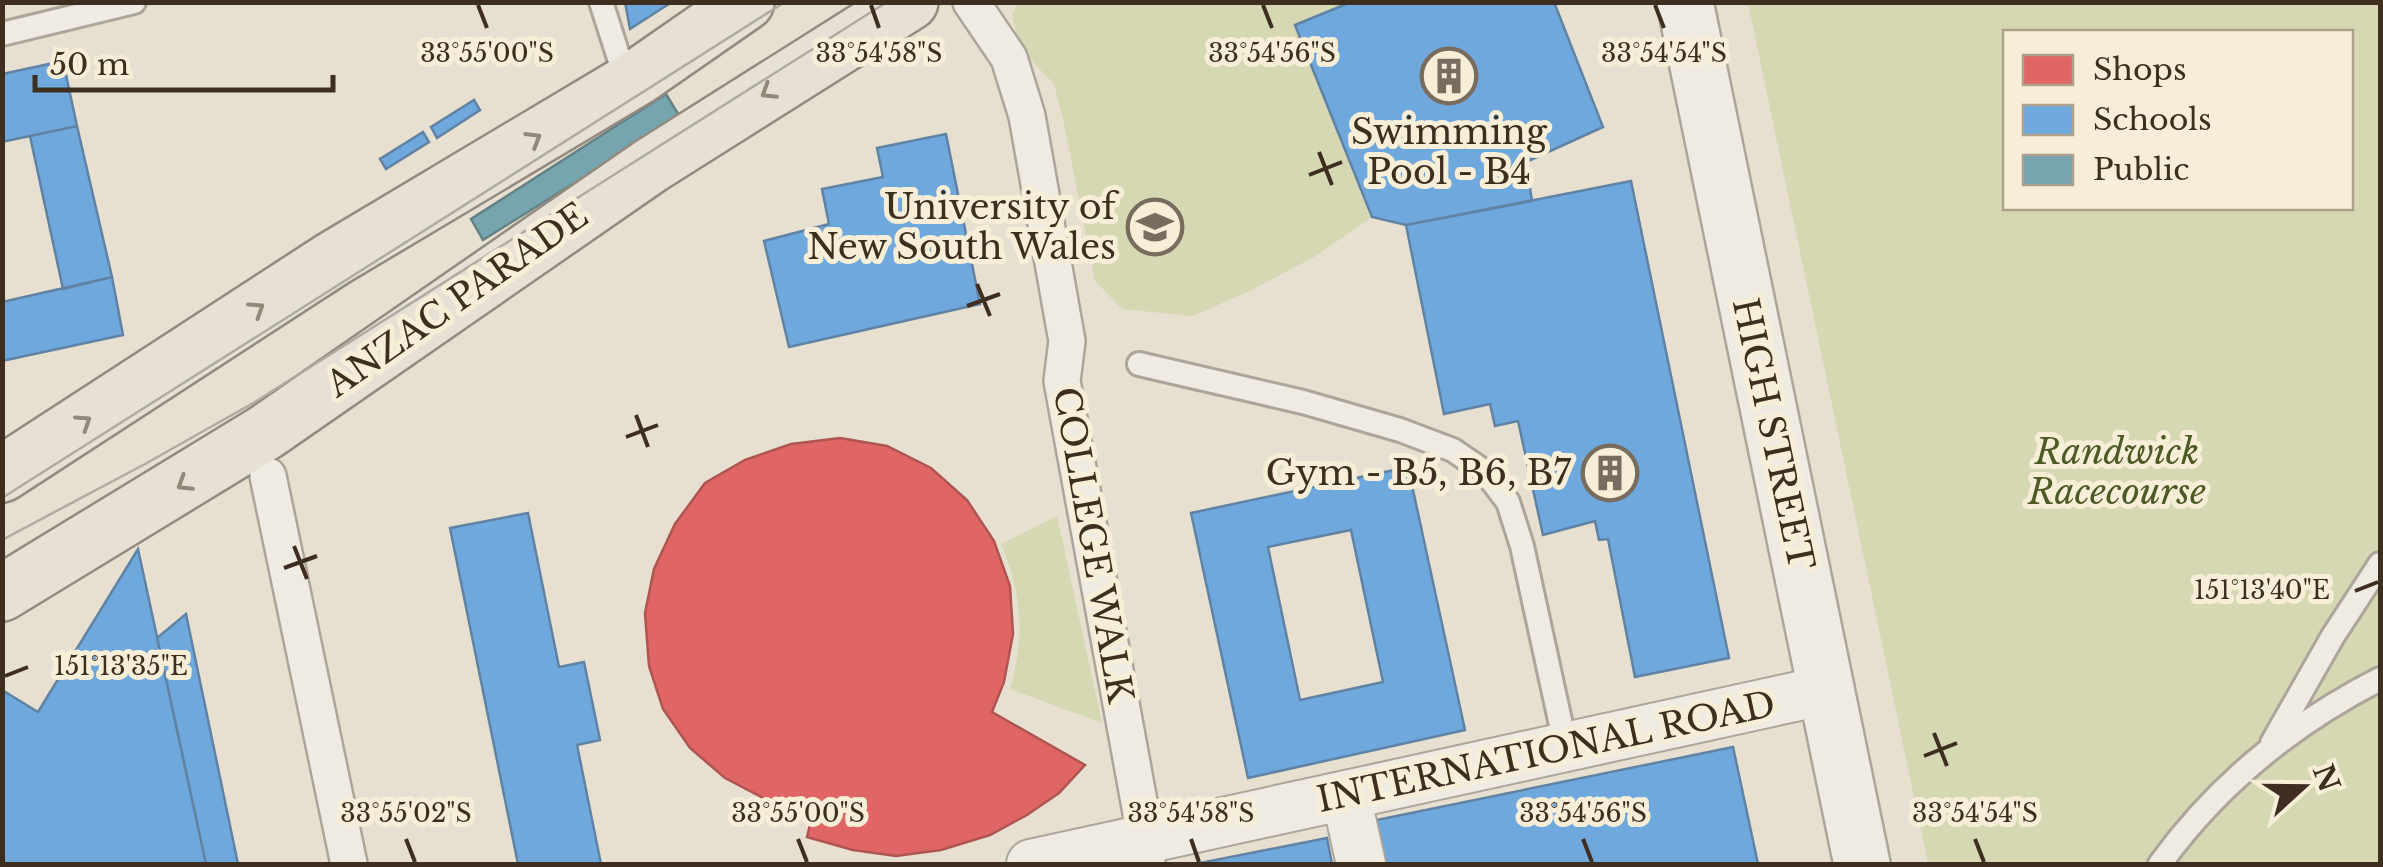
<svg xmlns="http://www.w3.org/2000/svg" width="2383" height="867" viewBox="0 0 2383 867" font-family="'Libre Baskerville',serif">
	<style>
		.green { fill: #d6d7b3; fill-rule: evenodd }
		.shops { fill: #e06666; stroke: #af5551; stroke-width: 2.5 }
		.schools { fill: #6fa8dc; stroke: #6083a4; stroke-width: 2.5; fill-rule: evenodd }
		.public { fill: #76a5af; stroke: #658184; stroke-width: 2.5 }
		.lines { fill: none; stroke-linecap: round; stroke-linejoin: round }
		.service-casing { stroke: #ada599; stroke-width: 28 }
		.pedestrian-casing { stroke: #ada599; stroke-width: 40 }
		.minor-casing { stroke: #ada599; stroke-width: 52 }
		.tertiary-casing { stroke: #ada599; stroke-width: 60 }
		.primary-casing { stroke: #928b80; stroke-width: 60 }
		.service { stroke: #efebe3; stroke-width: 22 }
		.pedestrian { stroke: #efebe3; stroke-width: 35 }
		.minor { stroke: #efebe3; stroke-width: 48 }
		.tertiary { stroke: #efebe3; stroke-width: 55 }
		.primary { stroke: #e6e1d4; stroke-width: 55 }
		.tram { stroke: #afaaa2; stroke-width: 2.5 }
		.oneway { stroke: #92887a }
		.ticks { fill: none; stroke: #3d2e20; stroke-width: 4 }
		.labels { text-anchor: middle; stroke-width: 10; stroke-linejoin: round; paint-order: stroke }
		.poi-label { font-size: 35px; fill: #3d2e20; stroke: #f7eed8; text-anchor: end }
		.street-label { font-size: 35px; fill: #3d2e20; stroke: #f7eed8 }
		.park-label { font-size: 35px; font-style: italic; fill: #4d5a26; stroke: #f7eed8 }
		.ticks-label { font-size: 25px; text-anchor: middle; fill: #3d2e20; stroke: #f7eed8; stroke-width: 10; stroke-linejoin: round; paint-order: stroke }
	</style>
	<rect width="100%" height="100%" fill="#e7e0d1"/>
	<path class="green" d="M1017,2L1351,3L1295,25L1372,217L1314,257L1248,292L1192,316L1122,309L1095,281L1063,119L1054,84L1021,50L1012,16Z
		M1748,3H2380V864H1928ZM2006,32H2350V208H2006Z
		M1057,516L1102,723L1010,689C1025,639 1022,592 1001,544Z"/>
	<path class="shops" d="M840,438L887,446L931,468L967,500L994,541L1010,586L1013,634L1004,682L992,712L1085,765L1059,793L1027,815L990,835L941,850L896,856L853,850L807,837L814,808L769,801L725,778L690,748L663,709L649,666L645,613L654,569L675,524L705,483L745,460L791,444Z"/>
	<path class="schools" d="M625,2H672L630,29Z
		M1351,2H1554L1603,127L1526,162L1532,201L1406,225L1372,217L1295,25Z
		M63,61L77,126L2,142V74Z
		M474,100L480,110L437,138L431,127Z
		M77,126L112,277L63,289L30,136Z
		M423,132L429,142L386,169L380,159Z
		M946,134L980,304L789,347L764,241L829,224L822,189L883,177L877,148Z
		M1631,181L1729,658L1635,677L1608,539L1599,540L1595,521L1543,535L1518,421L1495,426L1490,404L1444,414L1406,225Z
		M112,277L123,335L2,361V302Z
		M1408,467L1465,730L1248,778L1191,513ZM1351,530L1383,682L1300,700L1268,547Z
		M528,513L559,667L584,662L600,740L577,745L601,864H518L450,528Z
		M138,549L206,864H2V690L38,712Z
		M186,614L238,864H206L157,638Z
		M1733,747L1758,864H1376L1367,822Z
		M1327,838L1332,864H1195Z"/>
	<path class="public" d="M666,94L680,117L483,240L471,219Z"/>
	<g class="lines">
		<g class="service-casing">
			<path id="service" d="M601,2L627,83
				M2,34L134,2
				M1139,364L1303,402L1400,430L1453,450L1485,472L1508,502L1522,546L1566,748
				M2272,743L2333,636L2380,564
				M2160,864C2217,785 2294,723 2380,679"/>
		</g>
		<g class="pedestrian-casing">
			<path id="pedestrian" d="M971,2L1009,58L1027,116L1067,341L1062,381L1146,840L1147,864
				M268,476L349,864"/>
		</g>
		<g class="minor-casing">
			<path id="minor" d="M1346,796L1361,864
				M1031,864L1826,690"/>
		</g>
		<g class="tertiary-casing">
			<path id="tertiary" d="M1685,2L1862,864"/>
		</g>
		<g class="primary-casing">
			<path id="primary" d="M2,474L333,259L638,77L746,2
				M2,593L266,432L650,166L910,2"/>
		</g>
		<use href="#service" class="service"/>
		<use href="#pedestrian" class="pedestrian"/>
		<use href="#minor" class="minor"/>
		<use href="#tertiary" class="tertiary"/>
		<use href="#primary" class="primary"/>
		<path class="tram" d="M2,498L785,2
			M2,540L145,464L255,402L887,2"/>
	</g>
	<defs><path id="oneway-chevron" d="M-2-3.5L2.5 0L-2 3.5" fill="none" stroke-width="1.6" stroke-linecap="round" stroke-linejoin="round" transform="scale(2.5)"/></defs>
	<g class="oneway">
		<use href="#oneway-chevron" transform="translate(768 92) rotate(148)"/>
		<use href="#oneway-chevron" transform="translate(534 139) rotate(-31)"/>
		<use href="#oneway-chevron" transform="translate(257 309) rotate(-33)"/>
		<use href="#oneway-chevron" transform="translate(84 422) rotate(-33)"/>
		<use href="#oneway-chevron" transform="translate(184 484) rotate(148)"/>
	</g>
	<path class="ticks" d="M478,5L487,28M871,5L879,28M1263,5L1272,28M1655,5L1664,28M1319,152L1332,185M1309,175L1342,162M977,284L990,316M967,306L1000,294M636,415L648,447M626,437L658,425M294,546L307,579M284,568L317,556M2355,591L2378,582M5,676L28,667M1934,733L1947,766M1924,756L1957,743M406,839L415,862M798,839L807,862M1191,839L1199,862M1583,839L1592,862M1975,839L1984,862"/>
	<defs>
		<g id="building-ring" transform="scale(2.875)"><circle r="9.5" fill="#f7eed8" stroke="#786c5e" stroke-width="1.5"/><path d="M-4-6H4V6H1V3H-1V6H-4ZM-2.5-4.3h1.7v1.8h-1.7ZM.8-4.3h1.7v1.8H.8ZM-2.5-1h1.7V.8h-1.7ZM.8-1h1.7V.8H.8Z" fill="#786c5e"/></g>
		<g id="university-ring" transform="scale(2.875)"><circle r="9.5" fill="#f7eed8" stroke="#786c5e" stroke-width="1.5"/><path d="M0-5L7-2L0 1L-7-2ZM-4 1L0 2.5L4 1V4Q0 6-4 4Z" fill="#786c5e"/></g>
	</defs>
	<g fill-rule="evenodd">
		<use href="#building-ring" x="1449" y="76"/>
		<use href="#university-ring" x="1155" y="227"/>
		<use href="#building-ring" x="1610" y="473"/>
	</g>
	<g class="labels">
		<g class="poi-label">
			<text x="1449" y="144" text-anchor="middle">Swimming<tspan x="1449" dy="40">Pool - B4</tspan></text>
			<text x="1116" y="219">University of<tspan x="1116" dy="40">New South Wales</tspan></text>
			<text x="1571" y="485">Gym - B5, B6, B7</text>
		</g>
		<g class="street-label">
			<text transform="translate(457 300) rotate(-35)" y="12">ANZAC PARADE</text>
			<text transform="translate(1773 434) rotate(78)" y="12">HIGH STREET</text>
			<text transform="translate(1093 545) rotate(80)" y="12">COLLEGE WALK</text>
			<text transform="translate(1546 752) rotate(-12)" y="12">INTERNATIONAL ROAD</text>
		</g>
		<g class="park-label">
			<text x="2117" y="464">Randwick<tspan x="2117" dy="40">Racecourse</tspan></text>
		</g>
	</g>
	<g class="ticks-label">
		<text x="487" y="62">33°55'00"S</text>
		<text x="879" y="62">33°54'58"S</text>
		<text x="1272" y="62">33°54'56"S</text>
		<text x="1664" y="62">33°54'54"S</text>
		<text x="2262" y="599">151°13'40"E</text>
		<text x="121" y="675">151°13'35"E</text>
		<text x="406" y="822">33°55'02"S</text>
		<text x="798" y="822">33°55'00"S</text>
		<text x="1191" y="822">33°54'58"S</text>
		<text x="1583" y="822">33°54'56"S</text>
		<text x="1975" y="822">33°54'54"S</text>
	</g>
	<rect width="2383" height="867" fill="none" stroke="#3d2e20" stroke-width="10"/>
	<rect x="2003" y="30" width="350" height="180" fill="#f7eed8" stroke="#ada18e" stroke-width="2.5"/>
	<rect x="2023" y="55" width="50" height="30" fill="#e06666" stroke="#ada18e" stroke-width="2.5"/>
	<text x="2093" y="80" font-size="30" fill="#3d2e20">Shops</text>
	<rect x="2023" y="105" width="50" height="30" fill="#6fa8dc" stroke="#ada18e" stroke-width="2.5"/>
	<text x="2093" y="130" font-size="30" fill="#3d2e20">Schools</text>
	<rect x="2023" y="155" width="50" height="30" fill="#76a5af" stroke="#ada18e" stroke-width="2.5"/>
	<text x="2093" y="180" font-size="30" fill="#3d2e20">Public</text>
	<g transform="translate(2303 787) rotate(69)" stroke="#f7eed8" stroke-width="8" paint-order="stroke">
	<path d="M0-8L18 38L0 25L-18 38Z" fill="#3d2e20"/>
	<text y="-15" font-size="28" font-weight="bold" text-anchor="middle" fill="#3d2e20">N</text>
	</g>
	<path d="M35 75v15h298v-15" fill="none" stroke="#3d2e20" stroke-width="5"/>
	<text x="50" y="75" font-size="30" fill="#3d2e20" stroke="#f7eed8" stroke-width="8" paint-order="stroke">50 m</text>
</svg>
